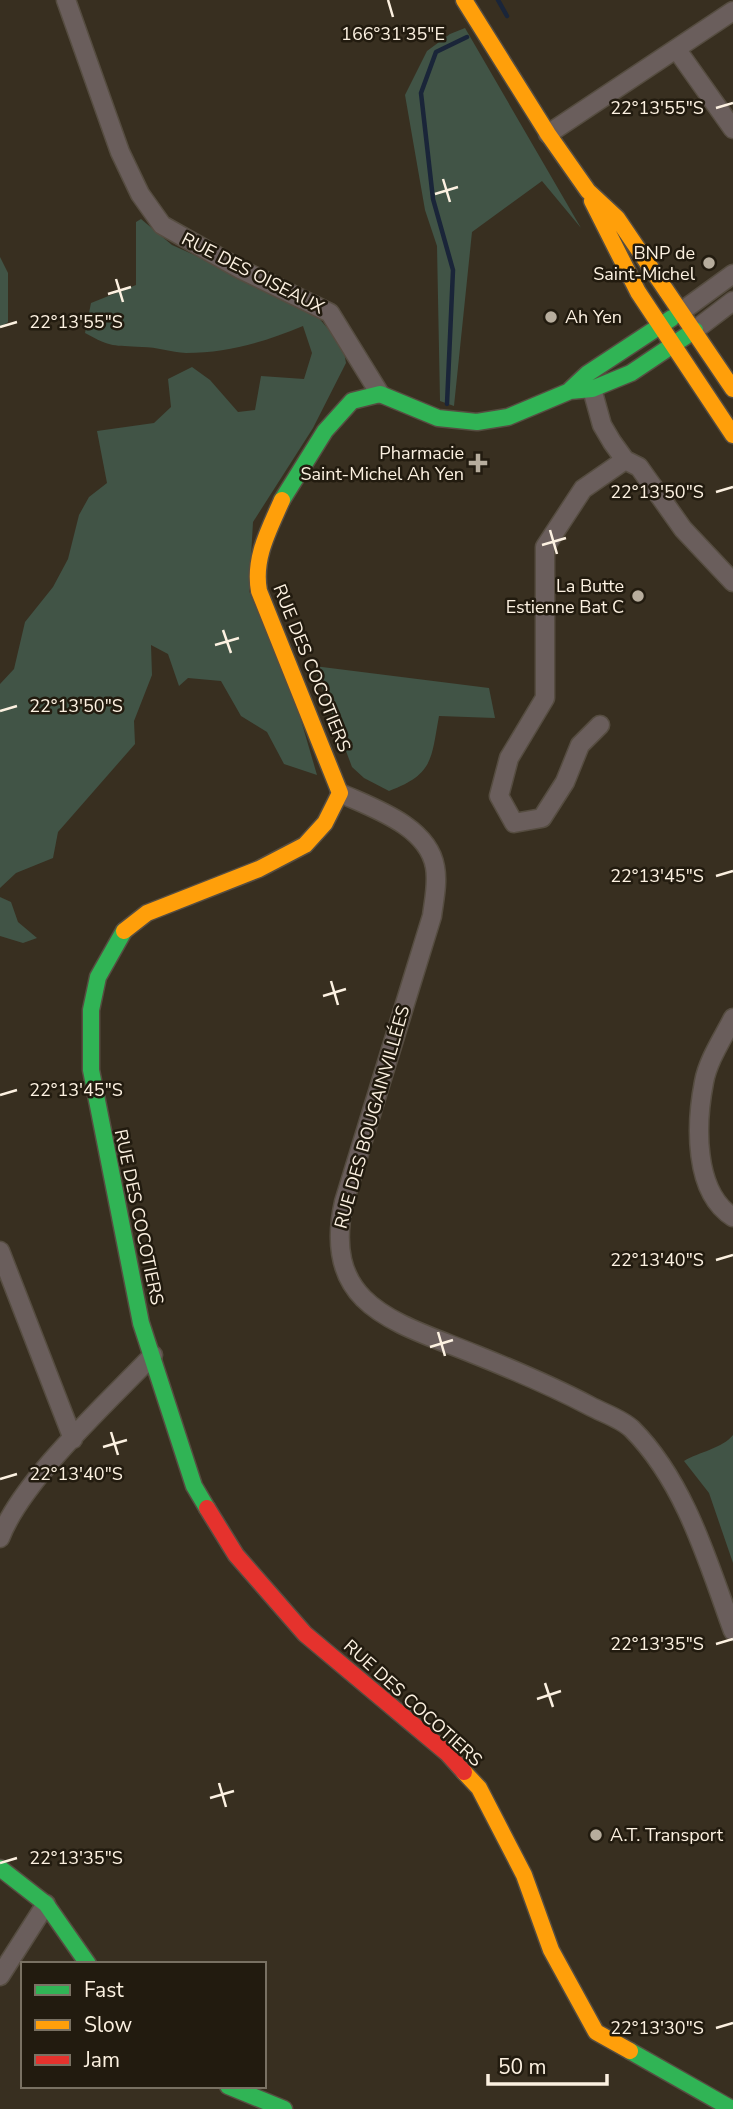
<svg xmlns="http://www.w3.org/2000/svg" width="733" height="2109" viewBox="0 0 733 2109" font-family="'Nunito Sans',sans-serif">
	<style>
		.green { fill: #415446 }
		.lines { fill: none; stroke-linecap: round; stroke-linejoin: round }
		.stream { stroke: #1a2539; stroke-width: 4.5 }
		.street-casing { stroke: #564d41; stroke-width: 21 }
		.fast-casing { stroke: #564d41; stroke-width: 19 }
		.slow-casing { stroke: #564d41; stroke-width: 19 }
		.jam-casing { stroke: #564d41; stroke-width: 19 }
		.street { stroke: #6a5e5c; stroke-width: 18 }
		.fast { stroke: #30b455; stroke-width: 16 }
		.slow { stroke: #ff9f0a; stroke-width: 16 }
		.jam { stroke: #e5322d; stroke-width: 16 }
		.ticks { fill: none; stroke: #fcf1e1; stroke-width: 2.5 }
		.poi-dot { fill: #b7ad9d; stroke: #221b0f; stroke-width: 2.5 }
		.labels { text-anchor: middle; stroke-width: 5; stroke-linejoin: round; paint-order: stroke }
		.poi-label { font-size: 18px; fill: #fcf1e1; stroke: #221b0f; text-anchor: end }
		.street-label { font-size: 18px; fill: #fcf1e1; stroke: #221b0f }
		.ticks-label { font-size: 18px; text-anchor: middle; fill: #fcf1e1; stroke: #221b0f; stroke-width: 5; stroke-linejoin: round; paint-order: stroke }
	</style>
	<rect width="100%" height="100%" fill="#382f20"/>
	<path class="green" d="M465,28L581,228L542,181L472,232L454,406L440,401L437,246L425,210L405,95L427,51L450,34Z
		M141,219L172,245L275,291L317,316L343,346L346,363L313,428L253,522L249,591L296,703L317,775L284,764L267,732L241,716L221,681L188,678L179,686L168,654L151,645L152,675L134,721L135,744L58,832L53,858L16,873L0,888V684L14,669L25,622L53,587L68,559L79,515L89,497L107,483L97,431L154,423L171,407L168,379L192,367L210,380L238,412L255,410L261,376L304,379L312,353L303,326C264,342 228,353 186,353C171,352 157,347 142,347C113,345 112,348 85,333L91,303L136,285V222Z
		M0,257L8,273V322L0,328Z
		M314,666L489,688L495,718L439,716C431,759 434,774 389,791L364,778L352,767Z
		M0,897L11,902L18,922L37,938L23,943L0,936Z
		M733,1435V1563L709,1493L684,1461C699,1452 723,1448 733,1435Z"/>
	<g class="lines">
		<path class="stream" d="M498,0L507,16
			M447,404L453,270L433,199L421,93L436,52L467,37"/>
		<g class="street-casing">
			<path id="street" d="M66,0L120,152L140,194L162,225L240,269L330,313L380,394
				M677,50L733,129
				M548,134L733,11
				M682,311L733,274
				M695,330L733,301
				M592,389L602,425L612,442L625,460L639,467L683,529L733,582
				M600,725L580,745L565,782L542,818L514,823L499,796L509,758L545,698V547L583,489L625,460
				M340,793C373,808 428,826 435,867C438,883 434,900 432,916L344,1202C321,1306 395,1322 474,1354C514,1370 552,1386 590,1406C603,1413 622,1419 632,1429C685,1482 708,1562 733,1631
				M733,1018C723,1038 708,1060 704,1082C696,1123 693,1192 733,1217
				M0,1251L73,1439
				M0,1538C22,1480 109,1401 153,1355
				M0,1976L46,1904"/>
		</g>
		<g class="fast-casing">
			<path id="fast" d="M570,390L587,374L672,318
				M282,500L325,431L352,401L380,394L438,418L477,422L508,417L570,391L592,389L631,373L695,330
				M124,931L98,977L91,1010V1070L141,1323L194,1486L207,1508
				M0,1868L46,1904L88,1964
				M630,2051L732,2109
				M228,2086L284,2109"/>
		</g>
		<g class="slow-casing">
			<path id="slow" d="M464,0L548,134L588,191L617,218L733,389
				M592,201L638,292L733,435
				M124,931L147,913L259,869L305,845L325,823L340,793L259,591C253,558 269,530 282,500
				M464,1772L479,1788L524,1875L551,1950L596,2032L630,2051"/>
		</g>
		<g class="jam-casing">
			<path id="jam" d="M207,1508L236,1555L305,1634L447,1753L464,1772"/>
		</g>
		<use href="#street" class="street"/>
		<use href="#fast" class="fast"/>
		<use href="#slow" class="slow"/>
		<use href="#jam" class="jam"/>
	</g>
	<path class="ticks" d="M388,0L393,17M716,108L733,103M443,179L450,202M435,194L458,187M116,279L123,302M108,294L131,287M0,327L17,322M716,492L733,487M550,530L557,554M542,545L566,538M223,630L231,653M215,645L239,638M0,711L17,706M716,876L733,871M331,981L338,1005M323,996L346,989M0,1095L17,1090M716,1260L733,1255M438,1332L445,1356M430,1347L453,1340M111,1432L118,1455M103,1447L127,1440M0,1479L17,1474M716,1644L733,1639M545,1683L553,1707M537,1699L561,1691M219,1783L226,1807M210,1798L234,1791M0,1863L17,1858M716,2028L733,2023"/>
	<g class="poi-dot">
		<circle cx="709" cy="263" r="7"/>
		<circle cx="551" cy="317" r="7"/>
		<path d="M474.5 452.5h7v7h7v7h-7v7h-7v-7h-7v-7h7z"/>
		<circle cx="638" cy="596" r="7"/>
		<circle cx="596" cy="1835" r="7"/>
	</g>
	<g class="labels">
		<g class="poi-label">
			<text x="695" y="259">BNP de<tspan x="695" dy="21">Saint-Michel</tspan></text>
			<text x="565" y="323" text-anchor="start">Ah Yen</text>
			<text x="464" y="459">Pharmacie<tspan x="464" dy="21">Saint-Michel Ah Yen</tspan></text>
			<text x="624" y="592">La Butte<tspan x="624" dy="21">Estienne Bat C</tspan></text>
			<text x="610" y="1841" text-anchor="start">A.T. Transport</text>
		</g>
		<g class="street-label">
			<text transform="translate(253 273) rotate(27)" y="6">RUE DES OISEAUX</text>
			<text transform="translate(312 668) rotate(68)" y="6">RUE DES COCOTIERS</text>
			<text transform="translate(372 1117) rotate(-74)" y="6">RUE DES BOUGAINVILLÉES</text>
			<text transform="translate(139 1217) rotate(78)" y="6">RUE DES COCOTIERS</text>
			<text transform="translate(413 1703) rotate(42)" y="6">RUE DES COCOTIERS</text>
		</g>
	</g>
	<g class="ticks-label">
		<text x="393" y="40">166°31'35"E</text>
		<text x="657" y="114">22°13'55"S</text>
		<text x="76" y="328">22°13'55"S</text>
		<text x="657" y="498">22°13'50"S</text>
		<text x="76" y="712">22°13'50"S</text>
		<text x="657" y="882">22°13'45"S</text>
		<text x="76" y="1096">22°13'45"S</text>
		<text x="657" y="1266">22°13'40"S</text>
		<text x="76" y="1480">22°13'40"S</text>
		<text x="657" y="1650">22°13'35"S</text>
		<text x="76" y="1864">22°13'35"S</text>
		<text x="657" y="2034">22°13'30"S</text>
	</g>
	<rect x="21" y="1962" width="245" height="126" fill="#221b0f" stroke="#797163" stroke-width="2"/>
	<rect x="35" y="1985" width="35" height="10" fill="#30b455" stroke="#797163" stroke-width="2"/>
	<text x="84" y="1997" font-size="21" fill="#fcf1e1">Fast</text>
	<rect x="35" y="2020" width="35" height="10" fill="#ff9f0a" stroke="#797163" stroke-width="2"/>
	<text x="84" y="2032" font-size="21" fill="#fcf1e1">Slow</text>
	<rect x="35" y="2055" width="35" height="10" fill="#e5322d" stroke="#797163" stroke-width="2"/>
	<text x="84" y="2067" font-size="21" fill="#fcf1e1">Jam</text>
	<path d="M488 2074v10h119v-10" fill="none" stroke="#fcf1e1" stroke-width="3.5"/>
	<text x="498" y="2074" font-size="21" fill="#fcf1e1" stroke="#221b0f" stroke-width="5" paint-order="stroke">50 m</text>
</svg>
